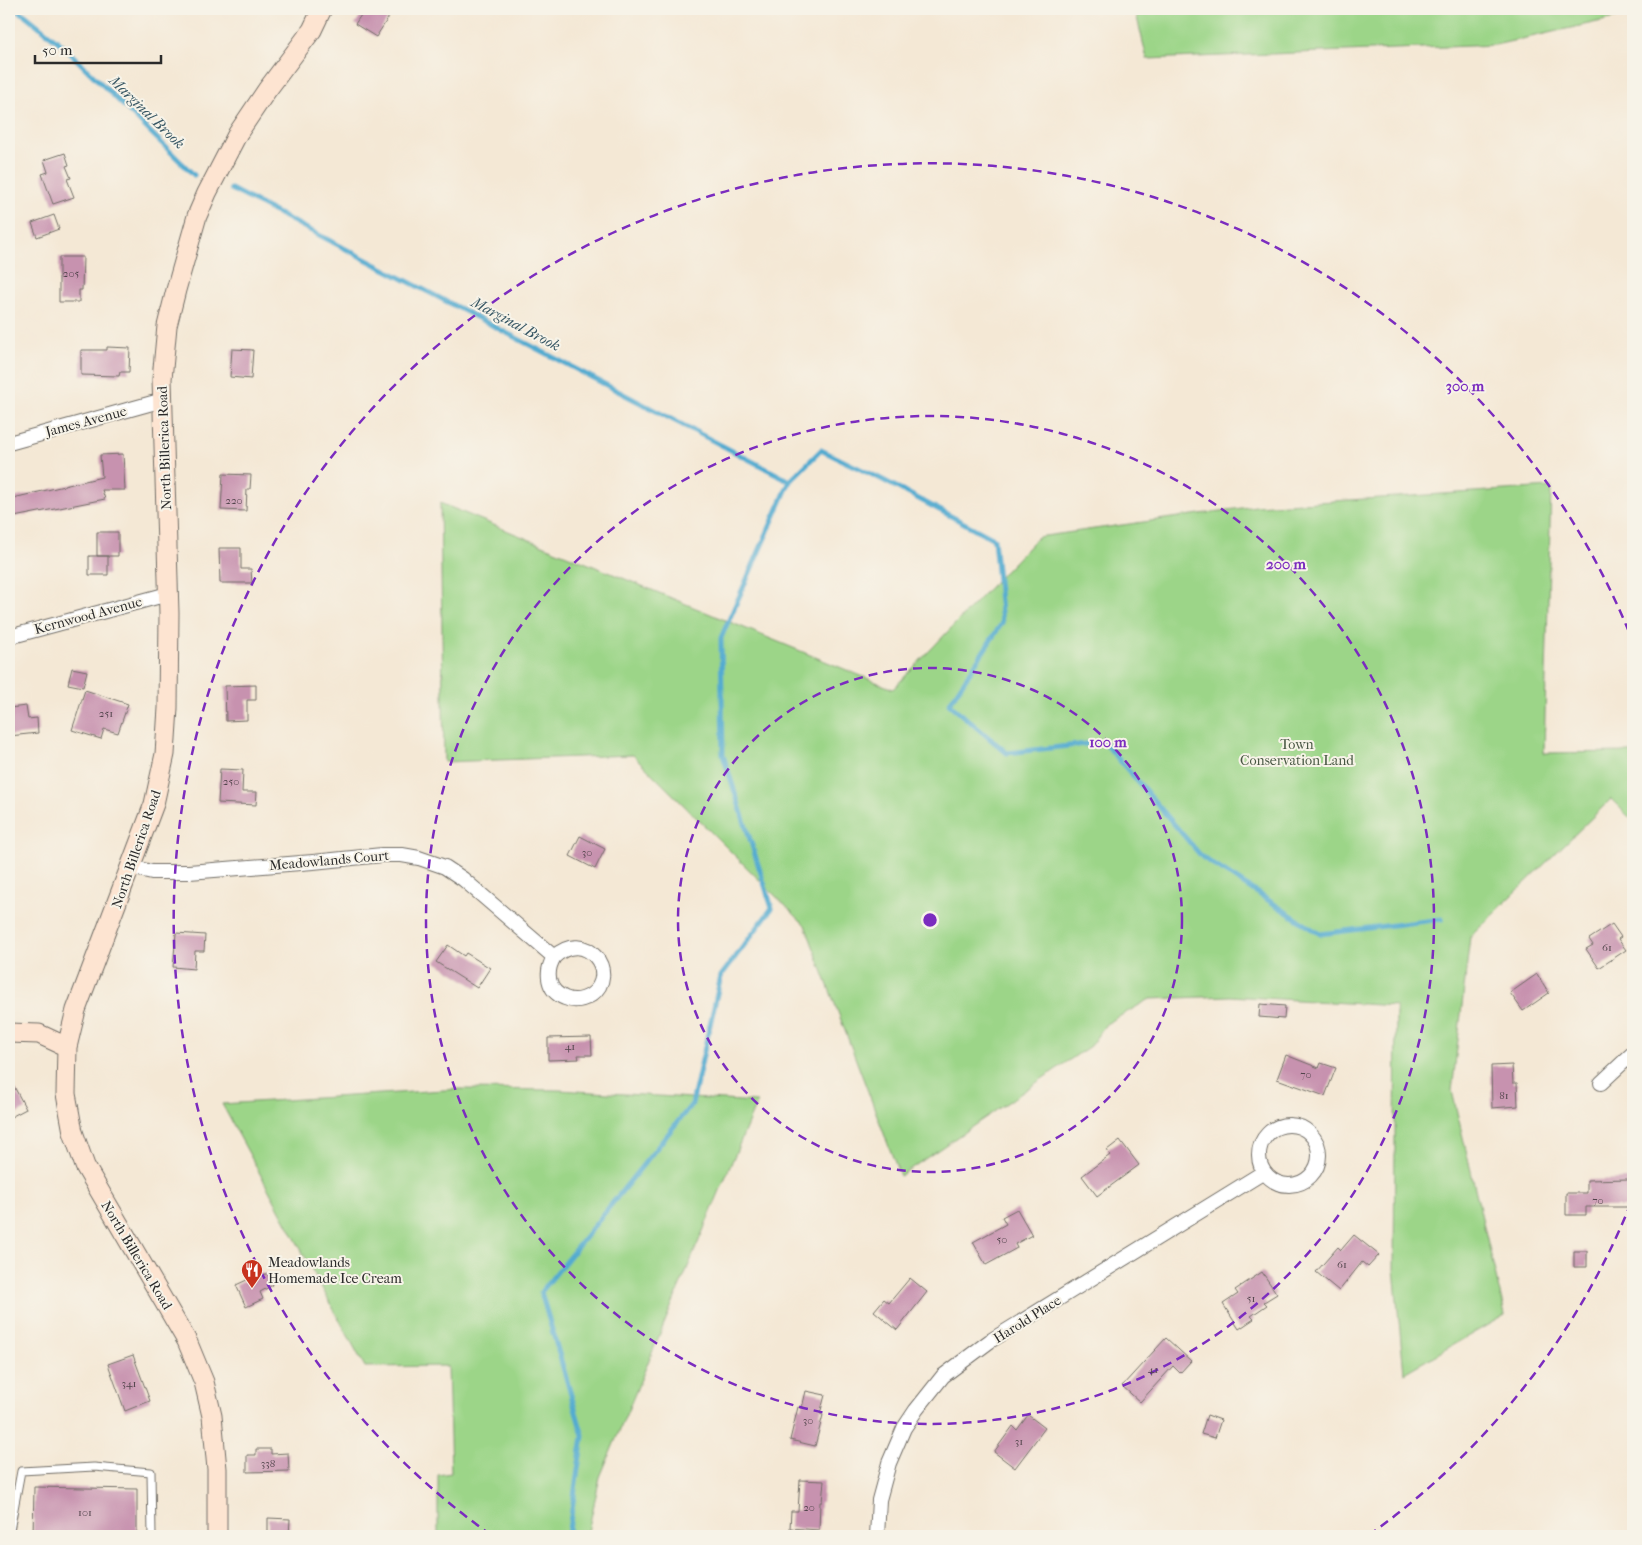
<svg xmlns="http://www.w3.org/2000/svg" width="1642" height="1545" viewBox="0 0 1642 1545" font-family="'IM FELL French Canon',serif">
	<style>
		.green { fill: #9cd588; stroke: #64805a }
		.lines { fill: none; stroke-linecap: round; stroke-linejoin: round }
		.stream { stroke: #52abd0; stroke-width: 5 }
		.building { fill: #c792af }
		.lane-casing { stroke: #716d66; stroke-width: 9 }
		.street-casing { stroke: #716d66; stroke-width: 16 }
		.secondary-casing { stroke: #716d66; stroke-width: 21 }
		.lane { stroke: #fff; stroke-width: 7 }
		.street { stroke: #fff; stroke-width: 14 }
		.secondary { stroke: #fde4d1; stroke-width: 19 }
		.ring { fill: none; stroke: #7b2cbf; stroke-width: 2.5; stroke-dasharray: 9 6 }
		.labels { text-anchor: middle; stroke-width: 4; stroke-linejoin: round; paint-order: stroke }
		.number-label { font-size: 11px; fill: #52454c }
		.street-label { font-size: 14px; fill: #2b2b2b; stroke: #f7f3e8 }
		.park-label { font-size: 14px; fill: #475642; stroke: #f7f3e8 }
		.poi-label { font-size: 14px; fill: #2b2b2b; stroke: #f7f3e8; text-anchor: start }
		.water-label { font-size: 15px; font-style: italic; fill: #395865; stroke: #f7f3e8 }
		.centre { fill: #7b2cbf; stroke: #f7f3e8; stroke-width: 2.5 }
		.ring-label { font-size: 15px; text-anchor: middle; font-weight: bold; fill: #7b2cbf; stroke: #f7f3e8; stroke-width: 4; stroke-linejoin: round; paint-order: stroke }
	</style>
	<rect width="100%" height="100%" fill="#f7f3e8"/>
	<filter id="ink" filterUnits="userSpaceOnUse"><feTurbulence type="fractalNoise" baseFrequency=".02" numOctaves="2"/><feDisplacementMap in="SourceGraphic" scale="10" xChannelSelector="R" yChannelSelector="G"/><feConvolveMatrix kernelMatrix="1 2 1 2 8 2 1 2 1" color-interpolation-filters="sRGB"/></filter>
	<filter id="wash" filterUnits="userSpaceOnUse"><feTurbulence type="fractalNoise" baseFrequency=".0096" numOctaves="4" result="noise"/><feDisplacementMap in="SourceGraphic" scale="20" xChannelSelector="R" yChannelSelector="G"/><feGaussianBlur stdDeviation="1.12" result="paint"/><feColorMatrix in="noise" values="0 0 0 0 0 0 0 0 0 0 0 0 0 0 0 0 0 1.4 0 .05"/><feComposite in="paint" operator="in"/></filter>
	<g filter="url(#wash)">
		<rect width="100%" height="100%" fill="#f4e8d5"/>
		<path class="green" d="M1135,9H1633V14L1495,45L1147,59Z
			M1551,487L1544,753L1633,752V821L1611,799L1470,937L1452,1091L1505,1315L1404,1373L1394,1269L1396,1006L1230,996L1150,999L1106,1024L1090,1046L900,1176L805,925L633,755L444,762L440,503L893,689L1038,537L1256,506Z
			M460,1089L559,1090L757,1102L600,1477L587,1536H438V1475L451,1473L448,1366L365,1367L222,1104Z"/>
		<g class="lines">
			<path class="stream" d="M14,9L25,15L62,45L194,175
				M231,189L790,481
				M568,1536L583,1436L541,1292L692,1104L721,976L772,908L723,755L721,638L790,481L821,450L881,479L994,539L1002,623L949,704L1007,753L1104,742L1202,857L1320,934L1442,919"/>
		</g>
		<g id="blocks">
			<path class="building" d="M365,9H394L376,37L355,24Z
				M65,153L69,165L66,166L71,178L67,179L74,197L53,204L42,174L48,172L44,160Z
				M54,215L59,229L37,237L32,223Z
				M59,257H83L82,290H79V302H59Z
				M107,347L130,348L129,372H120L119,376L81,375V350H107Z
				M232,349L253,350L251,379L230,377Z
				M123,454L125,490H102L105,499L9,518V499L102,477L100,455Z
				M223,474L251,475L250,489H247L246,511L221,510Z
				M97,532H118V556H97Z
				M219,548H241V569H251L252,583H220Z
				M89,556H108V575H89Z
				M72,668L87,671L83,687L68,684Z
				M256,685V700H247V720L226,721L225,686Z
				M85,690L128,704L118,733L104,729L101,739L72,730Z
				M26,706L28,719L37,718L38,733L9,736V708Z
				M220,769L243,770L242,792H257L256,805L218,803Z
				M580,836L605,849L595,869L570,856Z
				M1612,924L1621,937L1618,939L1626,950L1599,968L1586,949L1593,945L1589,939Z
				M176,933L205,935L204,951H195L194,969L173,967Z
				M448,945L464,956L466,953L490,968L477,988L436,962Z
				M1537,974L1549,993L1523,1011L1510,993Z
				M1260,1004L1285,1006L1284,1019L1259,1017Z
				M591,1037L592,1055H578L579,1059L548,1060V1038Z
				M1286,1055L1319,1068L1321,1063L1336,1068L1325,1096L1277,1079Z
				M1512,1065L1513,1083H1517L1518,1106L1492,1108L1491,1066Z
				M9,1077L26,1109L9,1118Z
				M1120,1140L1139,1165L1097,1196L1082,1176L1110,1155L1107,1150Z
				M1629,1179V1207H1586V1215H1566V1193H1587V1180Z
				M1017,1209L1032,1235L1015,1244L1017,1248L986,1265L973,1242L1006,1224L1002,1217Z
				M1354,1235L1379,1255L1368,1267L1362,1262L1339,1291L1316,1272L1338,1247L1341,1250Z
				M1574,1251H1587V1267H1574Z
				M1262,1272L1277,1294L1264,1302L1267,1305L1251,1316L1254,1319L1239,1329L1223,1304L1238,1294L1235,1290Z
				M262,1273L264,1275L267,1273L273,1285L260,1292L263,1299L246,1307L236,1285Z
				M910,1278L927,1292L897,1330L874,1311L884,1299L889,1303Z
				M1166,1338L1191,1361L1180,1373L1173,1366L1140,1402L1122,1386Z
				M133,1355L150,1401L125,1411L108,1364Z
				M806,1391L825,1395L820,1414L823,1415L815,1446L790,1440L798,1407L802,1408Z
				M1028,1415L1045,1428L1015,1468L994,1452L1013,1426L1017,1430Z
				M1207,1415L1221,1420L1215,1438L1201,1434Z
				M256,1449H271V1454L288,1453L289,1471L247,1472V1455H256Z
				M800,1480L824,1481L822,1502H820L819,1530L790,1528L791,1511H798Z
				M34,1487L137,1489V1536H33Z
				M268,1518L290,1519L289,1536H268Z"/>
		</g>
	</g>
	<g filter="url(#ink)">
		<use href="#blocks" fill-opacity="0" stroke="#716d66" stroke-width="1"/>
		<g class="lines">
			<g class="lane-casing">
				<path id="lane" d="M9,1536L21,1471L94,1467L151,1472L152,1536"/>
			</g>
			<g class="street-casing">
				<path id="street" d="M9,443L163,400
					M9,637L168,594
					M130,867L152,872H189L313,862L382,855H402L419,858L445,867L463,879L554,957C545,972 547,991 565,998C574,1002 583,1000 591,995C621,973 585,927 554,957
					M1601,1083L1633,1053
					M1259 1155a30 30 0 1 1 60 0a30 30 0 1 1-60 0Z
					M877,1536L879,1500L889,1463L904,1428L916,1410L943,1376L990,1341L1264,1172"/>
			</g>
			<g class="secondary-casing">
				<path id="secondary" d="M9,1033L39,1034L67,1047
					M217,1536V1469L212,1416L204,1382L187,1341L85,1166L73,1132L66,1094L67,1047L76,1010L154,804L165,754L168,708L169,613L162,379L167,326L176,290L197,216L207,193L238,133L267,90L312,30L322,9"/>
			</g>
			<use href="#lane" class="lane"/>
			<use href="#street" class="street"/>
			<use href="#secondary" class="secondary"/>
		</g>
	</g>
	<g class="ring">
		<circle cx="930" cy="920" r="252"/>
		<circle cx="930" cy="920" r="504"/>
		<path d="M1631 1203A756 756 0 0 1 1369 1535M491 1535A756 756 0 1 1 1631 637"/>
	</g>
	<defs>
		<g id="restaurant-pin" transform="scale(1.125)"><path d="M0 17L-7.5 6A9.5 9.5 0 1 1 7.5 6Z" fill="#c8321e" stroke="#f7f3e8"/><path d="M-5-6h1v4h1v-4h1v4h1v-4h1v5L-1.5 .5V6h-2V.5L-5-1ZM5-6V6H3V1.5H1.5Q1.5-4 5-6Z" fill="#fff"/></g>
	</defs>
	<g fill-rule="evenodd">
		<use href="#restaurant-pin" x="252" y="1270"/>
	</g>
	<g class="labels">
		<g class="number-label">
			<text x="71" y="277">205</text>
			<text x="234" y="504">220</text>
			<text x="106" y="717">251</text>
			<text x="231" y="785">250</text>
			<text x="587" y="856">30</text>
			<text x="1607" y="951">61</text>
			<text x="570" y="1050">41</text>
			<text x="1306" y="1078">70</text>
			<text x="1504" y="1099">81</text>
			<text x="1598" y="1204">70</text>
			<text x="1002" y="1243">50</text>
			<text x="1342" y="1268">61</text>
			<text x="1251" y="1302">51</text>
			<text x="1153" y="1373">41</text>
			<text x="129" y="1387">341</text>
			<text x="808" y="1424">30</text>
			<text x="1019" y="1445">31</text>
			<text x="268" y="1467">338</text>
			<text x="809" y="1511">20</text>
			<text x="85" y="1516">101</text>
		</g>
		<g class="street-label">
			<text transform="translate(86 421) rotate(-15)" y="5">James Avenue</text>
			<text transform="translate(164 448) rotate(-92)" y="5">North Billerica Road</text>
			<text transform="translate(88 615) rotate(-15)" y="5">Kernwood Avenue</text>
			<text transform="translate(136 849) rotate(-71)" y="5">North Billerica Road</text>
			<text transform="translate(329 860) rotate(-5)" y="5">Meadowlands Court</text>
			<text transform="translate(137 1255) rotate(59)" y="5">North Billerica Road</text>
			<text transform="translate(1027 1319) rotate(-32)" y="5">Harold Place</text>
		</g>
		<g class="park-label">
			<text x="1297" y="749">Town<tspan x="1297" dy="16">Conservation Land</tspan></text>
		</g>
		<g class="poi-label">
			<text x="268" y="1267">Meadowlands<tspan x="268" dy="16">Homemade Ice Cream</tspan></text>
		</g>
		<g class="water-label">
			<text transform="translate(147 112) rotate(44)" y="5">Marginal Brook</text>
			<text transform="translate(516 324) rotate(28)" y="5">Marginal Brook</text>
		</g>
	</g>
	<circle cx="930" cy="920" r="8" class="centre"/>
	<g class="ring-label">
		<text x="1465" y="391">300 m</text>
		<text x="1286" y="569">200 m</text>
		<text x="1108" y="747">100 m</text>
	</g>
	<rect width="1642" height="1545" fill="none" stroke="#f7f3e8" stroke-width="30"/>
	<path d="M35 55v8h126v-8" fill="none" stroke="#2b2b2b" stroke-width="2.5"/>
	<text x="42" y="55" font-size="15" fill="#2b2b2b" stroke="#f7f3e8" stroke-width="4" paint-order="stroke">50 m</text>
</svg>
